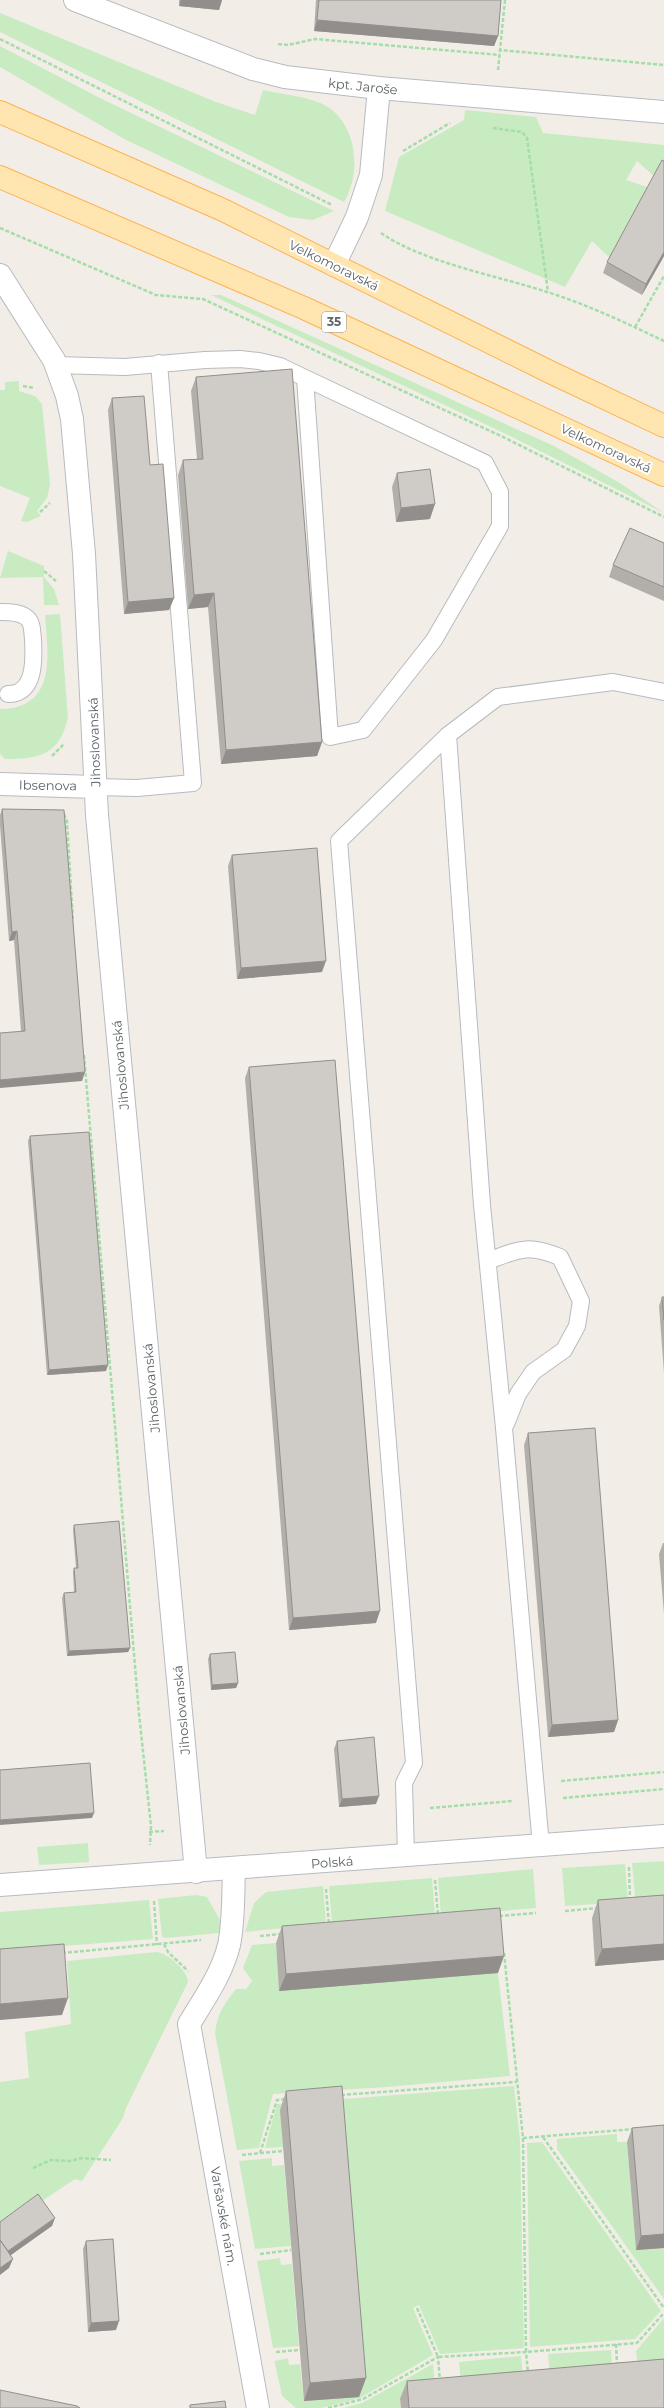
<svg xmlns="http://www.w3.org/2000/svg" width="664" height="2408" viewBox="0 0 664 2408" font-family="Montserrat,sans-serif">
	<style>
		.green { fill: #c9ebc2 }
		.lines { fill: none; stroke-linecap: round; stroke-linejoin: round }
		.service-casing { stroke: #b7bbbf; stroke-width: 18 }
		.minor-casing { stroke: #b7bbbf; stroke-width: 24 }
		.tertiary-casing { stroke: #b7bbbf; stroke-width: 24 }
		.primary-casing { stroke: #feb253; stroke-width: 24 }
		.path { stroke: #a3dea9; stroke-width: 2.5; stroke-dasharray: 4 2; stroke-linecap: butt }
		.service { stroke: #fff; stroke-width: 16 }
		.minor { stroke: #fff; stroke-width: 22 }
		.tertiary { stroke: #fff; stroke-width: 22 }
		.primary { stroke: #ffe5af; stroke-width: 22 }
		.wall { fill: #b2afaa }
		.shaded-wall { fill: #918e8b }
		.building { fill: #cfcbc6; stroke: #918e8b }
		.labels { text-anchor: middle; stroke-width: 4; stroke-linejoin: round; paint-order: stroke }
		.shield { fill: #fff; stroke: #8e9396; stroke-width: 1 }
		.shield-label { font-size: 12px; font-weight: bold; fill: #5e6569 }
		.street-label { font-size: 13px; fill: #5e6569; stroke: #fff }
	</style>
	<rect width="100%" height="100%" fill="#f2eee7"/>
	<path class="green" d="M0,13L216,102L255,115L263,90C284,95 310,96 328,107C358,127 361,174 344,202L0,32Z
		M0,46L100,98L334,211L313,220L289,217L126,140L0,67Z
		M465,110L536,117L543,133L664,145V175L655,177L637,161L626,180L650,188L610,258L592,241L565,287L385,211L399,157L464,120Z
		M211,295H221L554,446L620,483L664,513L508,435Z
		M19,381V391L35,396L42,404L50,484L47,498L37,511L41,516L27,522L21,521L30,498L0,486V390H5V382Z
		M8,551L44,566V577L54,589L59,605H44L43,577L0,578Z
		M60,614L68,718C59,755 40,759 5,759L0,754V709C57,708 48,656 45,615Z
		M88,1843L89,1862L39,1865L37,1847Z
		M664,1861V1897L635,1898L632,1863Z
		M625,1864L628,1902L565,1906L562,1868Z
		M533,1869L536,1908L441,1916L438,1878Z
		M432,1878L435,1916L332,1925L329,1886Z
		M323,1886L326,1924L245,1932L254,1903L266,1892Z
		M196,1895L207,1897L220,1920L219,1933L166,1938L162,1937L158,1899Z
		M149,1900L153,1939L0,1951V1912Z
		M276,1943L279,1990L498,1973L510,2076L387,2087L273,2094L259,2148L237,2150L215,2033C217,2014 224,2004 236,1989H246L252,1981L243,1968L252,1945Z
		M156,1952C167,1952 188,1971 188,1982L126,2108L123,2118L82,2181L75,2179L0,2229V2082L29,2078L25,2032L71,2024L67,1961Z
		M514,2086L520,2140L524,2348L440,2354L419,2305L413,2308L433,2355L360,2398L321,2408H296L282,2396L275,2364V2361L288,2358L289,2365L300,2364L304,2401L359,2396L283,2147L265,2148L277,2104Z
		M617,2134V2142H627L636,2250L664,2248V2299L557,2149V2139Z
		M542,2142L661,2311L635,2339L530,2347L527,2143Z
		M272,2158V2166L284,2165L291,2246L255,2249L239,2161Z
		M280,2258L281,2265L292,2264L299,2346L273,2348L257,2261Z
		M664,2318V2377L639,2379L636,2351Z
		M611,2350L613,2381L551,2386L548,2354Z
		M521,2356L524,2389L462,2394L459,2362Z
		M433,2364L436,2396L400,2399L401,2408H343L362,2403Z"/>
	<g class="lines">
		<g class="service-casing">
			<path id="service" d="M56,365L125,367L205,360L240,359L259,361L280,366L305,378L485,463L500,492V526L434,640L363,730L330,737L305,378
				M0,612C10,612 23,612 29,620C33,626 32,633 33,639C34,657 36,695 8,694
				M448,735L482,1205L504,1428L541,1846
				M95,787L137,788L193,783L159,363
				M488,1261C520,1249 527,1244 560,1257L581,1301L577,1326L564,1350L533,1372L518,1394L506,1424
				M406,1856L404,1783L414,1763L339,841L448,735L498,697L613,682L664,692"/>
		</g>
		<g class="minor-casing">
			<path id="minor" d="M75,0L253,69L285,77L379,88L664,112
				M334,265L357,217L371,175L379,88
				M0,275L54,360L67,396L72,419L84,554L97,815L196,1872
				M0,784L95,787
				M234,1869C233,1894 234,1921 229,1945C222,1974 204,1999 189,2024L258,2408"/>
		</g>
		<g class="tertiary-casing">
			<path id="tertiary" d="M0,1885L664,1836"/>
		</g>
		<g class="primary-casing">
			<path id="primary" d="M0,112L223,210L552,373L664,426
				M0,177L304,308L664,475"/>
		</g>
		<path class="path" d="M505,0L500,50L664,65
			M0,39L332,205
			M278,44L288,45L315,39L500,55
			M498,70L500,50
			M493,128L522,132L527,138L548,292
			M403,151L450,123
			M0,228L156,295L203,299L501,436L664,517
			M381,233C425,263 495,275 547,292C586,304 626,323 664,341
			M635,327L664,276
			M23,386L34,388
			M40,512L50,503
			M44,571L56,581
			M52,756L64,744
			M64,814L67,821L73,922
			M84,1055L139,1714L151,1826L150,1845
			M561,1781L664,1772
			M563,1798L664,1789
			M430,1808L512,1801
			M149,1832L164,1831
			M629,1867L630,1900
			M435,1880L438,1915
			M326,1889L329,1925
			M154,1901L157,1945
			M565,1911L598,1908
			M499,1916L536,1913
			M260,1936L281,1934
			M164,1944L168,1952L188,1971
			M62,1953L201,1940
			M504,1953L523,2138L526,2352L637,2343L664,2313
			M341,2095L516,2082
			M543,2137L664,2308
			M523,2138L634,2129
			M260,2153L283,2151
			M242,2155L260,2153L277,2100L286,2099
			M33,2168L51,2160L70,2161L82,2158L111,2160
			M260,2254L291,2250
			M417,2308L438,2357L526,2352L528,2373
			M616,2344L617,2365
			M276,2352L299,2350
			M328,2408L363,2399L438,2357L440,2381"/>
		<use href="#service" class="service"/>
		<use href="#minor" class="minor"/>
		<use href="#tertiary" class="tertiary"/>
		<use href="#primary" class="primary"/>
	</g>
	<path class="wall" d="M179,0H222L219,10L179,6Z
		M316,0H501L498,36L494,46L314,31Z
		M664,161V256L642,295L603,273L607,262Z
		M196,377L322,742L317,756L221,764L208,607L188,609L178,475L183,460L197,459L191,391Z
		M112,398L150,465L174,598L169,610L124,614L108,410Z
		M397,473L430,519L396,522L392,487Z
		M664,543V601L609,577L613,565Z
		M2,809L82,1081L21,1031L14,940L9,941L0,826V815Z
		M232,855L322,972L237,979L228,866Z
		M249,1067L376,1623L289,1630L245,1078Z
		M30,1136L106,1371L47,1375L28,1141Z
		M662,1297H664V1373L659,1306Z
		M528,1433L618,1720L614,1732L548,1737L524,1445Z
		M74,1525L130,1648L128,1652L67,1656L62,1598L64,1593L74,1592L73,1572L74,1568H76L73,1530Z
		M663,1543H664V1614L659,1554Z
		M210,1654L238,1683L236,1688L211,1690L208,1659Z
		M337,1741L376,1804L339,1807L334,1749Z
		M664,1895V1960L595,1966L592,1918L598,1900Z
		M282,1926L498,1973L279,1991L276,1943Z
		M286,2091L366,2378L359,2397L304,2401L280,2110Z
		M664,2125V2248L636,2250L627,2142L632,2128Z
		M86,2241L116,2330L88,2332L83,2249Z
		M407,2381L664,2408H401L400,2399Z"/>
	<path class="shaded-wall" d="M181,0H222L219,10L179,6Z
		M317,20L498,36L494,46L314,31Z
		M664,252V256L642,295L646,284Z
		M435,504L430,519L396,522L401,508Z
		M214,593L208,607L188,609L194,595Z
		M174,598L169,610L124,614L128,602Z
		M322,742L317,756L221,764L226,750Z
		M17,931L14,940L9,941L12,932Z
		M326,961L322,972L237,979L241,968Z
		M85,1072L82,1081L0,1088V1080Z
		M108,1365L106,1371L47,1375L49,1370Z
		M380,1611L376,1623L289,1630L293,1618Z
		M130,1648L128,1652L67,1656L69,1651Z
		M238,1683L236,1688L211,1690L212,1685Z
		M618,1720L614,1732L548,1737L552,1725Z
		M379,1796L376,1804L339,1807L342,1799Z
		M94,1813L92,1818L0,1825V1820Z
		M664,1944V1960L595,1966L602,1949Z
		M504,1956L498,1973L279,1991L286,1974Z
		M68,1998L62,2015L0,2020V2004Z
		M55,2218L52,2226L4,2260L7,2252Z
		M664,2234V2248L636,2250L641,2236Z
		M13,2259L9,2268L0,2275V2268Z
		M119,2321L116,2330L88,2332L91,2323Z
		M366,2378L359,2397L304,2401L310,2383Z"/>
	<path class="building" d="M319,0H501L498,36L317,20Z
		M662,160L664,161V252L646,284L607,262Z
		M292,369L322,742L226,750L214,593L194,595L183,460L203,459L196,377Z
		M144,396L150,465L163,464L174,598L128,602L112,398Z
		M430,469L435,504L401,508L397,473Z
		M630,528L664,543V587L613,565Z
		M2,809L64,810L85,1072L0,1080V1033L25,1031L17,931L12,932Z
		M317,848L326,961L241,968L232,855Z
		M335,1060L380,1611L293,1618L249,1067Z
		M89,1132L108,1365L49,1370L30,1136Z
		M662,1297H664V1320Z
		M595,1428L618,1720L552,1725L528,1433Z
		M119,1521L130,1648L69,1651L64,1593L76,1592L74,1568H78L74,1525Z
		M235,1652L238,1683L212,1685L210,1654Z
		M374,1737L379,1796L342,1799L337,1741Z
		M90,1763L94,1813L0,1820V1770Z
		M664,1895V1944L602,1949L598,1900Z
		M500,1908L504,1956L286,1974L282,1926Z
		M64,1944L68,1998L0,2004V1949Z
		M342,2086L366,2378L310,2383L286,2091Z
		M664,2125V2234L641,2236L632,2128Z
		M38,2194L55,2218L8,2251L0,2240V2222Z
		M113,2239L119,2321L91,2323L86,2241Z
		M0,2240L13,2259L0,2268Z
		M664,2359V2408H409L407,2381Z
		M0,2390L77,2406L80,2408H0Z
		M225,2401L226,2408H190V2405Z"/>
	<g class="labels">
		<rect class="shield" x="322" y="312" width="24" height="20" rx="3"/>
		<g class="shield-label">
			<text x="334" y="326">35</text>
		</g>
		<g class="street-label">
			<text transform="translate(363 86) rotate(6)" y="5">kpt. Jaroše</text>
			<text transform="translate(334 265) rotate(26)" y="5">Velkomoravská</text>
			<text transform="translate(606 448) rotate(25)" y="5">Velkomoravská</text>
			<text transform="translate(94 742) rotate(-92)" y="5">Jihoslovanská</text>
			<text transform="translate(48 785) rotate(1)" y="5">Ibsenova</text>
			<text transform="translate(120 1065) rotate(-95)" y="5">Jihoslovanská</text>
			<text transform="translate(151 1388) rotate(-95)" y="5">Jihoslovanská</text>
			<text transform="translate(181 1710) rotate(-95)" y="5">Jihoslovanská</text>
			<text transform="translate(332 1862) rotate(-4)" y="5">Polská</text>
			<text transform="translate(224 2216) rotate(80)" y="5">Varšavské nám.</text>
		</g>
	</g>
</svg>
